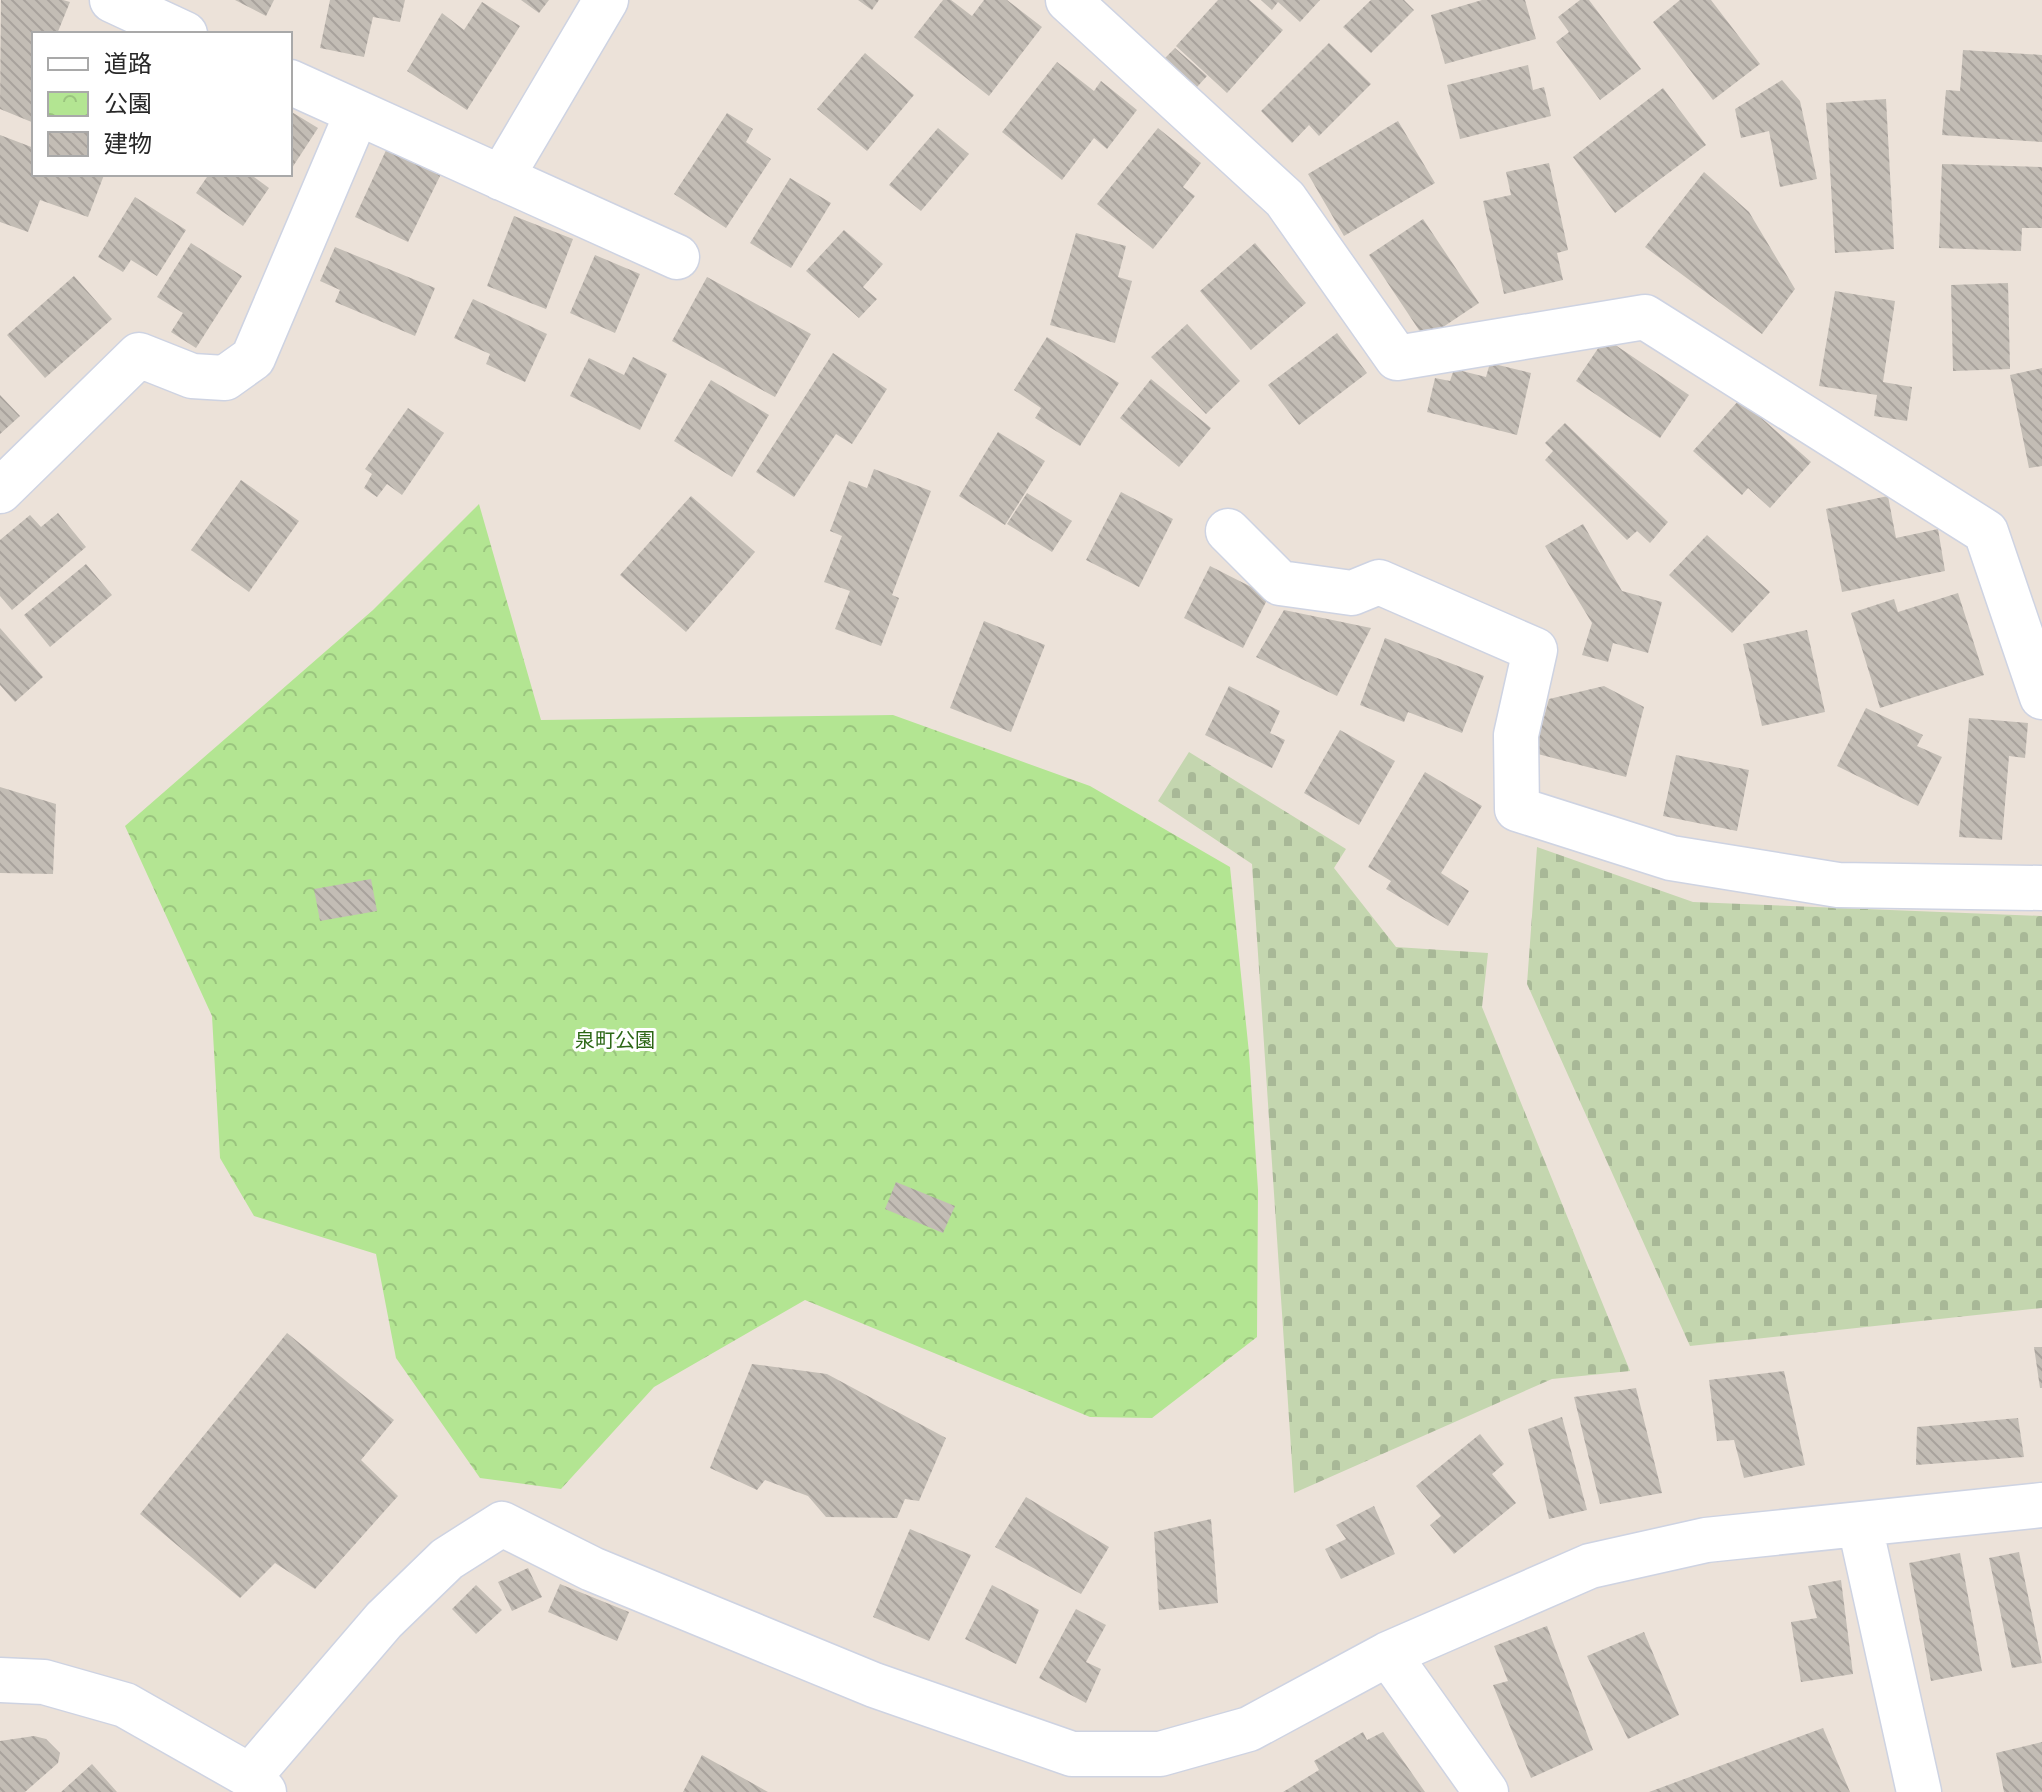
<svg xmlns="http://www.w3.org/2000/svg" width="2042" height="1792" viewBox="0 0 2042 1792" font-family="'PT Sans Narrow','Noto Sans JP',sans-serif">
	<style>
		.cemetery { fill: url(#cemetery-stones) }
		.park { fill: url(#park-crowns) }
		.building { fill: url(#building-back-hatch) }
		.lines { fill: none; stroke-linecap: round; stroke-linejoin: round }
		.minor-casing { stroke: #ced3e2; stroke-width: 47 }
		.minor { stroke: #fff; stroke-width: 44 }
		.labels { text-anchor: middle; stroke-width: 6; stroke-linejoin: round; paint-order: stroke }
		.park-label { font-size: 20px; fill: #2c6716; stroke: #fff }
	</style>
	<defs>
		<pattern id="cemetery-stones" width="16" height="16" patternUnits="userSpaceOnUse" patternTransform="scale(2)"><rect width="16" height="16" fill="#c4d6af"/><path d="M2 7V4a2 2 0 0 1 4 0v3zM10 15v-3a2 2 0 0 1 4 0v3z" fill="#a8b897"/></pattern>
		<pattern id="park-crowns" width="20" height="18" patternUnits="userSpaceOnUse" patternTransform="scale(2)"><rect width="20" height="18" fill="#b3e592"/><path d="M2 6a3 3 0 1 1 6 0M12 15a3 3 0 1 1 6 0" fill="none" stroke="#9ac47e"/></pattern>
		<pattern id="building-back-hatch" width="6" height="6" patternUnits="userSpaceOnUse" patternTransform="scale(2)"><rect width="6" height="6" fill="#c3bdb5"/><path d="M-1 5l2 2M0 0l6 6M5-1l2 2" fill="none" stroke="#a8a29c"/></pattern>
	</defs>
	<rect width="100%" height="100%" fill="#ece2d9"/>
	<path class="cemetery" d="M1189,752L1346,849L1334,868L1396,947L1488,953L1482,1007L1630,1371L1552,1379L1294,1493L1252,864L1158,801Z
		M1537,847L1693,902L2042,916V1308L1690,1346L1527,984Z"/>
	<path class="park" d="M479,504L541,720L893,715L1090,786L1230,867L1249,1053L1258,1190L1257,1337L1152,1418L1090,1417L805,1300L654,1387L561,1489L480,1478L396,1358L376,1254L254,1216L220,1158L212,1016L125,826L373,610Z"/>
	<path class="building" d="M1,0H63L70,2L57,34H34V123L0,109Z
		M235,0H274L266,16Z
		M330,0H405L400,22L373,17L364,57L320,48Z
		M521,0H549L539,13Z
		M858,0H879L872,10Z
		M943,0H951L972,16L984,0H1007L1042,27L989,96L914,37Z
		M1218,0H1249L1283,30L1227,93L1176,46Z
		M1261,0H1320L1300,22L1278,2L1272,10Z
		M1371,0H1404L1414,10L1371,53L1343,27Z
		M1482,0H1525L1536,39L1445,64L1431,15Z
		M1580,0H1589L1641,69L1600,100L1556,42L1569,32L1558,17Z
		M1680,0H1711L1760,64L1713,100L1653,22Z
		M482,2L520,26L467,110L407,71L442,13L464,30Z
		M1329,43L1371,84L1319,136L1309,125L1292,143L1261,111Z
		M1175,48L1207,76L1197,87L1165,58Z
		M1963,50L2042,55V142L1942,135L1946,90L1960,91Z
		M865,53L914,95L867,151L817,109Z
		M1057,62L1094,91L1101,81L1137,110L1107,149L1094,138L1062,180L1002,132Z
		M1528,65L1533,90L1544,87L1551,116L1460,139L1447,85Z
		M1782,80L1800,101L1817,179L1780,187L1769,131L1741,138L1735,109Z
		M1663,88L1706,145L1615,213L1573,157Z
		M1886,99L1894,249L1835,253L1826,103Z
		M290,111L318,128L290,171Z
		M727,113L753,129L746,142L771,159L726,228L674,194Z
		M1398,121L1435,183L1344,236L1308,174Z
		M938,128L969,154L921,211L889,185Z
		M1158,128L1201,163L1183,187L1195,196L1153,249L1097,204Z
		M0,135L34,148V174L104,175L88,217L40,200L28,232L0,222Z
		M388,146L442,172L408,242L355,217Z
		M1549,163L1568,250L1557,253L1563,280L1504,294L1483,201L1511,195L1506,172Z
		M1942,164L2042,167V228H2022L2021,251L1939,248Z
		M1704,172L1749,212L1795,289L1762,334L1645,247Z
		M209,174H250L269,188L243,226L196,193Z
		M790,178L831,203L791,268L750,243Z
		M135,197L186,230L157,276L131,260L123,272L98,257Z
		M514,216L573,239L546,309L487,286Z
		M1423,219L1479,303L1425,339L1369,255Z
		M844,230L883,264L863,287L877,299L859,318L806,271Z
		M1076,233L1126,246L1118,277L1132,281L1115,343L1050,325Z
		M191,243L242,276L196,348L171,332L183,313L157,297Z
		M1255,243L1306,303L1251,350L1200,291Z
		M335,247L435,288L415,336L335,302L340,290L320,281Z
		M595,255L640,274L615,333L570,313Z
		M74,276L112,319L45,378L7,335Z
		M707,277L811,334L775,397L672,341Z
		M2008,283L2010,369L1953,371L1951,285Z
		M1835,291L1895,301L1883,382L1912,387L1907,421L1874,416L1877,395L1819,386Z
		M473,299L547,334L525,382L486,364L490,354L454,338Z
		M1187,324L1240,381L1206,414L1151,357Z
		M1337,333L1367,373L1299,425L1268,385Z
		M1047,337L1119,383L1080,446L1035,418L1041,408L1014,390Z
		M1605,338L1689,395L1660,438L1576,381Z
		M833,353L887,389L852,444L836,434L794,497L756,472Z
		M633,357L667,374L640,430L570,396L589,358L624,375Z
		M1490,363L1531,373L1517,435L1427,412L1435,378L1450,381L1454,369L1486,377Z
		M2042,368V466L2029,468L2010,375Z
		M1151,379L1211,428L1179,467L1120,418Z
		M711,380L769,415L732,477L674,441Z
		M0,395L20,416L0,434Z
		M1740,399L1811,462L1770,508L1748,488L1742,495L1693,451Z
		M408,408L444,433L402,495L387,484L377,497L364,488L372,474L365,469Z
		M1565,423L1668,522L1650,543L1637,531L1627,540L1545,460L1553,451L1545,443Z
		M998,432L1045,461L1005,525L959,496Z
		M874,469L931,491L892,595L899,598L881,646L835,629L850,591L824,582L842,536L830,531L849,481L867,488Z
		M241,480L299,521L249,592L191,550Z
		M1121,492L1173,519L1139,587L1086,560Z
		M1027,493L1072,521L1052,552L1007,524Z
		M691,496L755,552L686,632L620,575Z
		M1888,496L1896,538L1938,529L1945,571L1842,592L1826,509Z
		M58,513L86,547L12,610L0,596V540L30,515L41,527Z
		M1583,524L1622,591L1662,602L1648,653L1613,643L1608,662L1582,655L1592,623L1545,546Z
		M1707,535L1770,592L1732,633L1669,575Z
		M86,564L112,595L50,647L24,615Z
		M1210,566L1269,596L1243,648L1184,618Z
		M1958,593L1984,675L1880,708L1851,613L1894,599L1898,612Z
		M1284,610L1371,628L1337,696L1256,657Z
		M984,621L1045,645L1011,732L950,708Z
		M0,628L43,677L15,702L0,685Z
		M1807,630L1825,712L1762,726L1743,644Z
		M1385,638L1484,676L1462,733L1408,712L1404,722L1360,705Z
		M1229,686L1280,711L1270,733L1285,740L1272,768L1205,735Z
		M1604,686L1644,707L1626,777L1534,753L1549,699Z
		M1866,708L1923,735L1917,746L1942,757L1918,806L1837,766Z
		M1969,718L2028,723L2025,758L2009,756L2002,840L1959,837Z
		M1340,730L1395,761L1359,825L1304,793Z
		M1676,755L1749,770L1737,831L1663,816Z
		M1425,772L1482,806L1441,873L1469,891L1448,926L1386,889L1391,881L1368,867Z
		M0,787L56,804L53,874L0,873Z
		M371,879L377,911L320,921L314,889Z
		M896,1182L955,1206L943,1233L885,1209Z
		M287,1333L394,1420L361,1460L398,1496L315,1589L275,1563L240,1598L140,1514Z
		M2034,1347H2042V1388H2040Z
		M752,1364L827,1374L946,1438L919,1501L905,1499L897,1518L826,1517L808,1496L765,1480L757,1490L710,1468Z
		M1784,1371L1805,1465L1744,1478L1734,1440L1717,1441L1709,1380Z
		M1636,1388L1662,1493L1600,1504L1574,1397Z
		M1562,1417L1587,1510L1549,1519L1528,1429Z
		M2018,1418L2024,1457L1916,1465L1917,1427Z
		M1480,1434L1504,1464L1492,1474L1516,1503L1454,1554L1430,1525L1441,1516L1416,1486Z
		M1026,1497L1109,1547L1081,1594L995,1547Z
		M1374,1506L1395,1554L1341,1579L1325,1549L1346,1539L1336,1525Z
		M1211,1519L1218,1603L1159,1610L1154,1532Z
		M910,1529L971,1555L929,1641L873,1617Z
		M2019,1552L2042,1663L2012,1668L1989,1558Z
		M1960,1553L1982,1671L1931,1681L1909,1563Z
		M528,1568L542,1597L512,1611L498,1582Z
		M1841,1580L1853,1674L1801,1682L1791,1622L1817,1618L1808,1586Z
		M560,1584L629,1612L617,1641L548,1612Z
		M476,1585L502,1610L476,1634L452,1609Z
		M992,1585L1039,1610L1016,1664L965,1639Z
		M1076,1609L1106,1625L1086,1662L1101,1669L1086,1703L1039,1678Z
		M1547,1626L1593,1750L1531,1778L1493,1685L1508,1681L1494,1646Z
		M1644,1632L1679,1715L1628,1739L1587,1656Z
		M1823,1728L1850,1792H1649Z
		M1363,1732L1367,1740L1383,1732L1425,1792H1283L1319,1770L1314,1761Z
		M34,1736L46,1739L60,1753L58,1763L25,1792H0V1741Z
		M2042,1742V1792H2004L1996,1753Z
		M702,1755L768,1792H683Z
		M92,1764L117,1792H61Z"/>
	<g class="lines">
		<g class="minor-casing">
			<path id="minor" d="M112,0L185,34
				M1068,0L1285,199L1397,358L1645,317L1986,532L2042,697
				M290,82L677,257
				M501,178L606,0
				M0,491L139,355L192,376L225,378L253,358L357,113
				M1228,531L1280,583L1352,593L1379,582L1535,650L1516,735L1517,809L1671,858L1838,885L2042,888
				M1860,1526L1919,1792
				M1388,1654L1486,1792
				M0,1680L44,1682L125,1705L250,1776L264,1792
				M250,1776L384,1620L447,1559L502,1524L592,1569L874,1685L1072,1754H1160L1249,1729L1388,1654L1590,1566L1706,1540L2042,1505"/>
		</g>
		<use href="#minor" class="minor"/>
	</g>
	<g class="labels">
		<g class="park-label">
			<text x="615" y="1047">泉町公園</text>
		</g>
	</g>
	<rect x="32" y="32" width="260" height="144" fill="#ffffff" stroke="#a9a9a9" stroke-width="2"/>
	<rect x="48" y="58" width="40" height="12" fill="#ffffff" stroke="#a9a9a9" stroke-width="2"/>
	<text x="104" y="72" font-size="24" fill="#282828">道路</text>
	<rect x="48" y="92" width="40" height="24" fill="url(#park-crowns)" stroke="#a9a9a9" stroke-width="2"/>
	<text x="104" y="112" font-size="24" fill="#282828">公園</text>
	<rect x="48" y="132" width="40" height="24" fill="url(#building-back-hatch)" stroke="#a9a9a9" stroke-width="2"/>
	<text x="104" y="152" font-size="24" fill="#282828">建物</text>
</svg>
